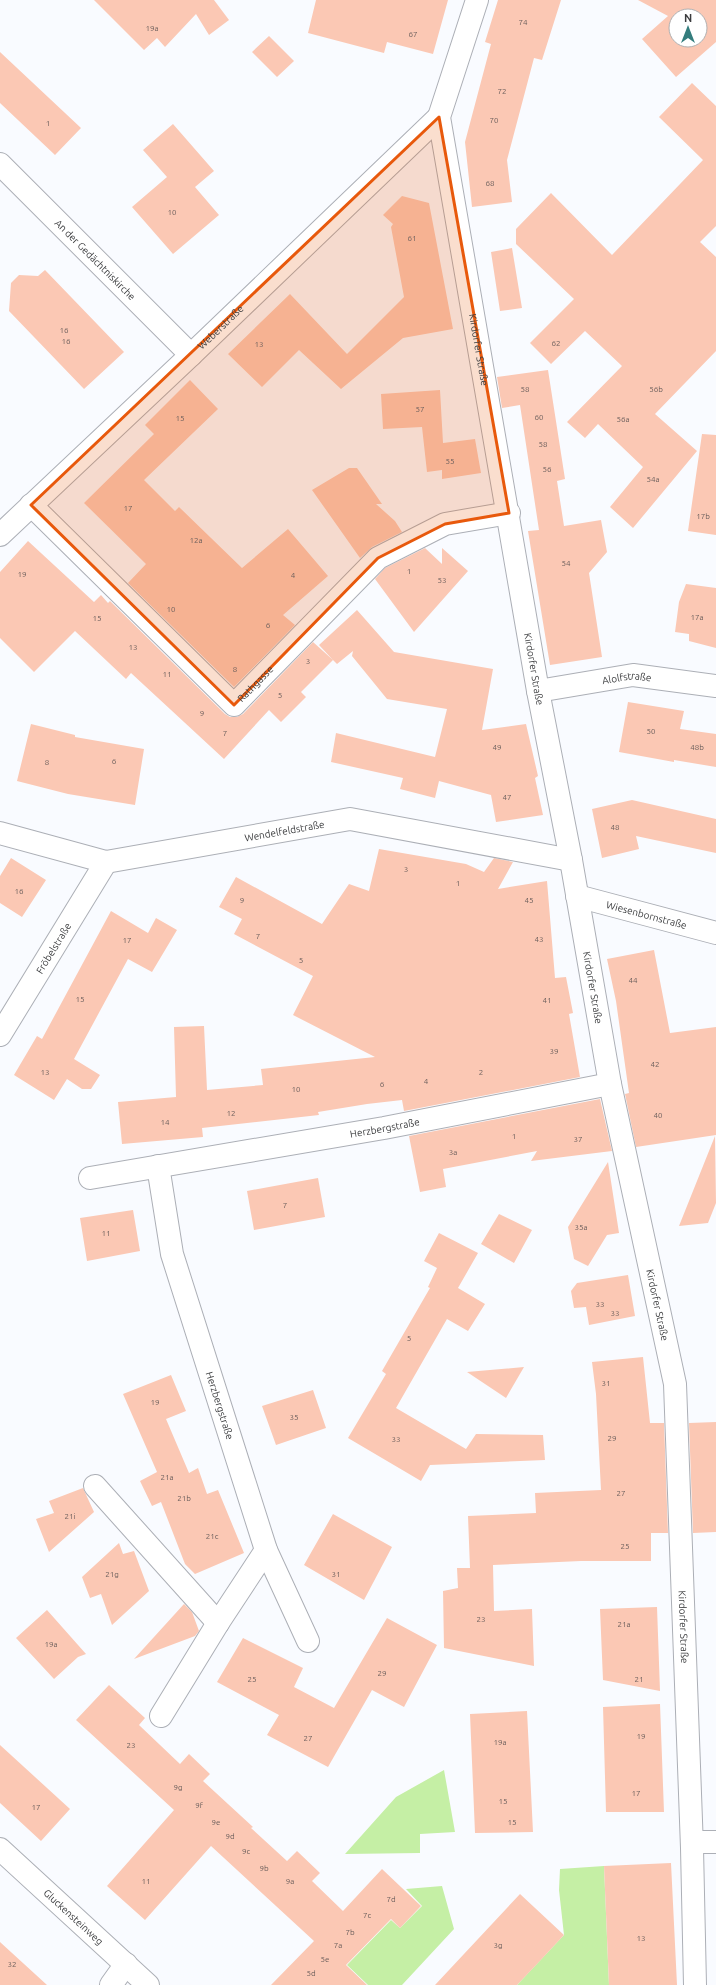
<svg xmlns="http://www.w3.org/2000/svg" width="716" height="1985" viewBox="0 0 716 1985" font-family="Ubuntu,sans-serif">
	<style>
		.green { fill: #c5efa5 }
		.building { fill: #fbc8b4; fill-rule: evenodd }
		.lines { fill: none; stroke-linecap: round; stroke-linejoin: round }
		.minor-casing { stroke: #acafb6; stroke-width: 24 }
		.minor { stroke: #fff; stroke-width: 22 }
		.marked { fill: #e8590c; fill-opacity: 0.2; stroke: #e8590c; stroke-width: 3; stroke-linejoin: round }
		.labels { text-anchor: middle; stroke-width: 3; stroke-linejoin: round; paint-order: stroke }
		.number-label { font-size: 8px; fill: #6b5f5c }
		.street-label { font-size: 10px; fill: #3b3c3e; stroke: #fff }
	</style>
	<rect width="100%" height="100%" fill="#f9fbff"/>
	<path class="green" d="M444,1770L455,1832L420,1834V1853L345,1854L396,1797Z
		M604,1866L609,1985H517L564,1935L559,1890L560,1869Z
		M442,1886L454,1929L402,1985H368L347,1965L391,1920L400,1928L422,1906L406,1889Z"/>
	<path class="building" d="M94,0H214L229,20L209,35L196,14L165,47L157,38L144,50Z
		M316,0H448L433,54L387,42L384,53L308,33Z
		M498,0H561L542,60L534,58L507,160L512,202L472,207L465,142L491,44L485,42Z
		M638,0H716V42L676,77L642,39L668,16ZM676,16H700V40H676Z
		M269,36L294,61L277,77L252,52Z
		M0,52L81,128L55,155L0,103Z
		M692,83L716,106V226L700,242L716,257V351L655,414L697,451L633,528L610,507L643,467L598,424L585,438L567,422L622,366L585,331L551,364L530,343L574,299L516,244V229L551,193L612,255L703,160L659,117Z
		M173,124L214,171L195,187L219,215L173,254L132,207L167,177L143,150Z
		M402,196L429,203L453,329L403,338L341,389L299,350L262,387L228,354L290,294L347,354L404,297L391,227L393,224L383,215Z
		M512,248L522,308L500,311L491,252Z
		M45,270L124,352L84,389L9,311L11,283L19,275L38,276Z
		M548,370L565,479L557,481L564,526L601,520L607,552L589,573L602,657L550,665L528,531L539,530L520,405L502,408L497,377Z
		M190,380L218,409L144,480L175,511L179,507L242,568L288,529L328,576L283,615L295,625L234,687L128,583L146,564L84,503L154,434L145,425Z
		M440,390L443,443L475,439L481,473L442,479V470L427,472L422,427L383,429L381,394Z
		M702,434L716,435V535L688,531Z
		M349,468H357L382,504H376L395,521L402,532L372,547L360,558L312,490Z
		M28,541L94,602L101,595L108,603L110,601L225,714L230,717H237L243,714L313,642L333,660L319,645L357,610L394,652L493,669L482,730L526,724L538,776L535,778L543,815L496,822L491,795L439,781L435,798L400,789L403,778L331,762L336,733L435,757L447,709L387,699L352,656L353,651L337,664L333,660L301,692L306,697L281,722L269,710L224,759L131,673L126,679L75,631L34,672L0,638V572Z
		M425,548L442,564V548L468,571L414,632L375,579L385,568Z
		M686,584L716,588V648L689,641V634L675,632L679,602Z
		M628,702L684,711L680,729L716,734V767L674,760V762L619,752Z
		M31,724L75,735V737L144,749L135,805L68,794L17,781Z
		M632,800L716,819V853L636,836L639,849L602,858L592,809Z
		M379,849L466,864L484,872L494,858L513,862L498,889L547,881L555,978L566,977L573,1013L569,1014L580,1077L404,1111L402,1100L367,1104L318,1112L319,1115L202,1128L203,1137L122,1144L118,1102L176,1097L174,1027L204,1026L207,1090L263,1085L261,1069L375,1057L293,1015L313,976L234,934L242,919L219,907L236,877L322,924L349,884L369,891Z
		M11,858L46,880L22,917L0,903V876Z
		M111,911L148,933L156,918L177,930L152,972L128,959L74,1059L100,1075L91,1089H82L67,1079L54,1100L14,1075L37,1036L42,1039Z
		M654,950L670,1033L716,1027V1135L636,1147L625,1094L629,1093L616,1001L607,959Z
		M600,1099L612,1151L531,1161L537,1151L443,1169L446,1187L420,1192L409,1136Z
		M715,1136L716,1203L708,1223L679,1226Z
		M608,1162L619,1233L607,1235L588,1266L574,1259L568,1227Z
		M318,1178L325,1217L254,1230L247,1191Z
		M133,1210L140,1251L87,1261L80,1218Z
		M499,1214L532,1230L514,1263L481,1244Z
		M439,1233L478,1253L458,1288L485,1304L468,1331L447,1319L396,1408L466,1449L476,1434L543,1435L545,1460L430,1465L421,1481L348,1438L386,1374L382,1371L430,1288L428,1287L437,1268L424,1261Z
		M628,1275L635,1316L589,1325L586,1307L574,1308L571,1291L577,1283Z
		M643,1357L650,1423H664L668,1533H651V1561H581L493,1565L494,1611L532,1609L534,1666L444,1648L443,1591L458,1588L457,1568H470L468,1516L536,1513L535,1493L601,1490L596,1394L592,1362Z
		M524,1367L506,1398L467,1372Z
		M171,1375L186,1411L166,1419L189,1473L198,1468L207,1494L218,1490L244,1553L195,1574L185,1564L161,1502L152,1506L140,1481L157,1472L123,1394Z
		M313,1390L326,1428L276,1445L262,1406Z
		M716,1422V1532L693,1533L689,1423Z
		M83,1488L94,1512L49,1552L36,1519L54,1513L49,1501Z
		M333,1514L392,1547L364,1600L304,1565Z
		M119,1543L123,1554L134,1551L149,1591L112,1625L101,1594L90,1598L82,1577Z
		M184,1604L192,1612L199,1631L195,1636L134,1659Z
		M657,1607L660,1691L603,1680L600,1609Z
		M47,1610L86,1654L78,1657L54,1679L16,1638Z
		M387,1618L437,1645L404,1707L372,1690L328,1767L267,1735L279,1715L217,1682L243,1638L303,1668L294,1687L334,1708Z
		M109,1685L145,1718L139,1725L180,1764L189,1754L210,1774L203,1781L253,1827L251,1828L287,1861L297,1851L320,1873L312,1881L343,1911L382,1869L421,1906L400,1928L391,1919L346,1965L367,1985H271L314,1941L211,1846L145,1920L107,1886L174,1810L76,1720Z
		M660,1704L664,1812H606L603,1707Z
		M527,1711L533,1832L475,1833L470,1714Z
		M0,1745L70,1809L41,1841L0,1803Z
		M671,1863L677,1985H609L604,1866Z
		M520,1894L564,1935L537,1964L517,1985H435Z
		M0,1942L47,1985H0Z"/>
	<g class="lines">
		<g class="minor-casing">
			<g id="minor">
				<path id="s1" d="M477,0L439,117L538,691L571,860L610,1084L675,1384L692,1848L695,1985"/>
				<path id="s2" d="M0,164L191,355"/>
				<path id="s3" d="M31,505L234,705L378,558L445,524L509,513"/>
				<path id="s4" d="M0,535L191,355L439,117"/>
				<path id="s5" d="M538,691L633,675L716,686"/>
				<path id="s6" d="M0,833L106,862L350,819L571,860"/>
				<path id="s7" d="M577,896L716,933"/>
				<path id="s8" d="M0,1035L106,862"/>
				<path id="s9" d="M158,1166L172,1254L266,1550L308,1641"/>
				<path id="s10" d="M90,1178L384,1128L610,1084"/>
				<path d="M95,1486L218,1623"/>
				<path d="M161,1716L218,1623L266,1550"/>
				<path d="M692,1842H716"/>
				<path id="s11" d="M0,1849L148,1985"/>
				<path d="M111,1985L126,1964"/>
			</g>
		</g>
		<use href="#minor" class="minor"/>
	</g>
	<path class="marked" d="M439,117L509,513L445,524L378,558L234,705L31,505Z"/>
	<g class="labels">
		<g class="number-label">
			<text x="523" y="25">74</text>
			<text x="152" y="31">19a</text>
			<text x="413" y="37">67</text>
			<text x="502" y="94">72</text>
			<text x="494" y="123">70</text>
			<text x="48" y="126">1</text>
			<text x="490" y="186">68</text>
			<text x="172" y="215">10</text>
			<text x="412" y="241">61</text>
			<text x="64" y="333">16</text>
			<text x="66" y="344">16</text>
			<text x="556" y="346">62</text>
			<text x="259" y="347">13</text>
			<text x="525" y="392">58</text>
			<text x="656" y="392">56b</text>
			<text x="420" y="412">57</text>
			<text x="539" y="420">60</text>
			<text x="180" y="421">15</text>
			<text x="623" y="422">56a</text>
			<text x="543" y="447">58</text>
			<text x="450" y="464">55</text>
			<text x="547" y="472">56</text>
			<text x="653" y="482">54a</text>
			<text x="128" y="511">17</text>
			<text x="703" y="519">17b</text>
			<text x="196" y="543">12a</text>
			<text x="566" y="566">54</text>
			<text x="409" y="574">1</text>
			<text x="22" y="577">19</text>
			<text x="293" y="578">4</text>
			<text x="442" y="583">53</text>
			<text x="171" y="612">10</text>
			<text x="697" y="620">17a</text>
			<text x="97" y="621">15</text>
			<text x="268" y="628">6</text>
			<text x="133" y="650">13</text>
			<text x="308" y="664">3</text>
			<text x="235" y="672">8</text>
			<text x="167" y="677">11</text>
			<text x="280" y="698">5</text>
			<text x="202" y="716">9</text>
			<text x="651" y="734">50</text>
			<text x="225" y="736">7</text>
			<text x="497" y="750">49</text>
			<text x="697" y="750">48b</text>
			<text x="114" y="764">6</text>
			<text x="47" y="765">8</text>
			<text x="507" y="800">47</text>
			<text x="615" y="830">48</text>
			<text x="406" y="872">3</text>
			<text x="458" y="886">1</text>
			<text x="19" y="894">16</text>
			<text x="242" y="903">9</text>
			<text x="529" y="903">45</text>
			<text x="258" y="939">7</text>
			<text x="539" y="942">43</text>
			<text x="127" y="943">17</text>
			<text x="301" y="963">5</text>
			<text x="633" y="983">44</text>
			<text x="80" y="1002">15</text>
			<text x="547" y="1003">41</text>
			<text x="554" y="1054">39</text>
			<text x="655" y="1067">42</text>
			<text x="45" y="1075">13</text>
			<text x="481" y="1075">2</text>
			<text x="426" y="1084">4</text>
			<text x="382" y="1087">6</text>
			<text x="296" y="1092">10</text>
			<text x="231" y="1116">12</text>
			<text x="658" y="1118">40</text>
			<text x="165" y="1125">14</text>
			<text x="514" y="1139">1</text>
			<text x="578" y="1142">37</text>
			<text x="453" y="1155">3a</text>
			<text x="285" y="1208">7</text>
			<text x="581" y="1230">35a</text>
			<text x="106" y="1236">11</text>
			<text x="600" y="1307">33</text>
			<text x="615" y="1316">33</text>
			<text x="409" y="1341">5</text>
			<text x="606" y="1386">31</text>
			<text x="155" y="1405">19</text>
			<text x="294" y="1420">35</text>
			<text x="612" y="1441">29</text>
			<text x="396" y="1442">33</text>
			<text x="167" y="1480">21a</text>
			<text x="621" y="1496">27</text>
			<text x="184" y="1501">21b</text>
			<text x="70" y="1519">21i</text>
			<text x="212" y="1539">21c</text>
			<text x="625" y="1549">25</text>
			<text x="112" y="1577">21g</text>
			<text x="336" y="1577">31</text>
			<text x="481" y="1622">23</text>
			<text x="624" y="1627">21a</text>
			<text x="51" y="1647">19a</text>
			<text x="382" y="1676">29</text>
			<text x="252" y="1682">25</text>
			<text x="639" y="1682">21</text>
			<text x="641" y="1739">19</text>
			<text x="308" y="1741">27</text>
			<text x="500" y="1745">19a</text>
			<text x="131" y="1748">23</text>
			<text x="178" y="1790">9g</text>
			<text x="636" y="1796">17</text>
			<text x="503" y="1804">15</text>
			<text x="199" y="1808">9f</text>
			<text x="36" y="1810">17</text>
			<text x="216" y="1825">9e</text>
			<text x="512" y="1825">15</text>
			<text x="230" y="1839">9d</text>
			<text x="246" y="1854">9c</text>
			<text x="264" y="1871">9b</text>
			<text x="146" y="1884">11</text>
			<text x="290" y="1884">9a</text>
			<text x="391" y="1902">7d</text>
			<text x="367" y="1918">7c</text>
			<text x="350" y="1935">7b</text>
			<text x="641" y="1941">13</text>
			<text x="338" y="1948">7a</text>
			<text x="498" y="1948">3g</text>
			<text x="325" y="1962">5e</text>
			<text x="12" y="1967">32</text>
			<text x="311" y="1976">5d</text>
		</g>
		<g class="street-label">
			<text dy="4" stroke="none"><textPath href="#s2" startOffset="135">An der Gedächtniskirche</textPath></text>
			<text dy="4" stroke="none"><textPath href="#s4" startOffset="303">Weberstraße</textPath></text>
			<text dy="4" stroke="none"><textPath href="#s1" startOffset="359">Kirdorfer Straße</textPath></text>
			<text dy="4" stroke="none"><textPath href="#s1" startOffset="683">Kirdorfer Straße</textPath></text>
			<text dy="4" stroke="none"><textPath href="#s5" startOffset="90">Alolfstraße</textPath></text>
			<text dy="4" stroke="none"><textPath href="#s3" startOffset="315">Rathgasse</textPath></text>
			<text dy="4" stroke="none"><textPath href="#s6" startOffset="291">Wendelfeldstraße</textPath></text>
			<text dy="4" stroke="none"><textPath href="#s7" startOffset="72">Wiesenbornstraße</textPath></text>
			<text dy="4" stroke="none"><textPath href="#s8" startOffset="102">Fröbelstraße</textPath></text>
			<text dy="4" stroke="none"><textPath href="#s1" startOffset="1007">Kirdorfer Straße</textPath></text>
			<text dy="4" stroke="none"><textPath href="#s10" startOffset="299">Herzbergstraße</textPath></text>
			<text dy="4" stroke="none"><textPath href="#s1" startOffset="1331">Kirdorfer Straße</textPath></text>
			<text dy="4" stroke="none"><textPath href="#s9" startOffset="248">Herzbergstraße</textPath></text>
			<text dy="4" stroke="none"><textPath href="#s1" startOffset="1655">Kirdorfer Straße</textPath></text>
			<text dy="4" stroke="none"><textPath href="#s11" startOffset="100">Gluckensteinweg</textPath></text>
		</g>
	</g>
	<g transform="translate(688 28)"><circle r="19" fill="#ffffff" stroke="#b1b1b2"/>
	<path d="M0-3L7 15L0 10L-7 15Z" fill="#347d7d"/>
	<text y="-6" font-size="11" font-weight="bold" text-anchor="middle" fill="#3b3c3e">N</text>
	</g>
</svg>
